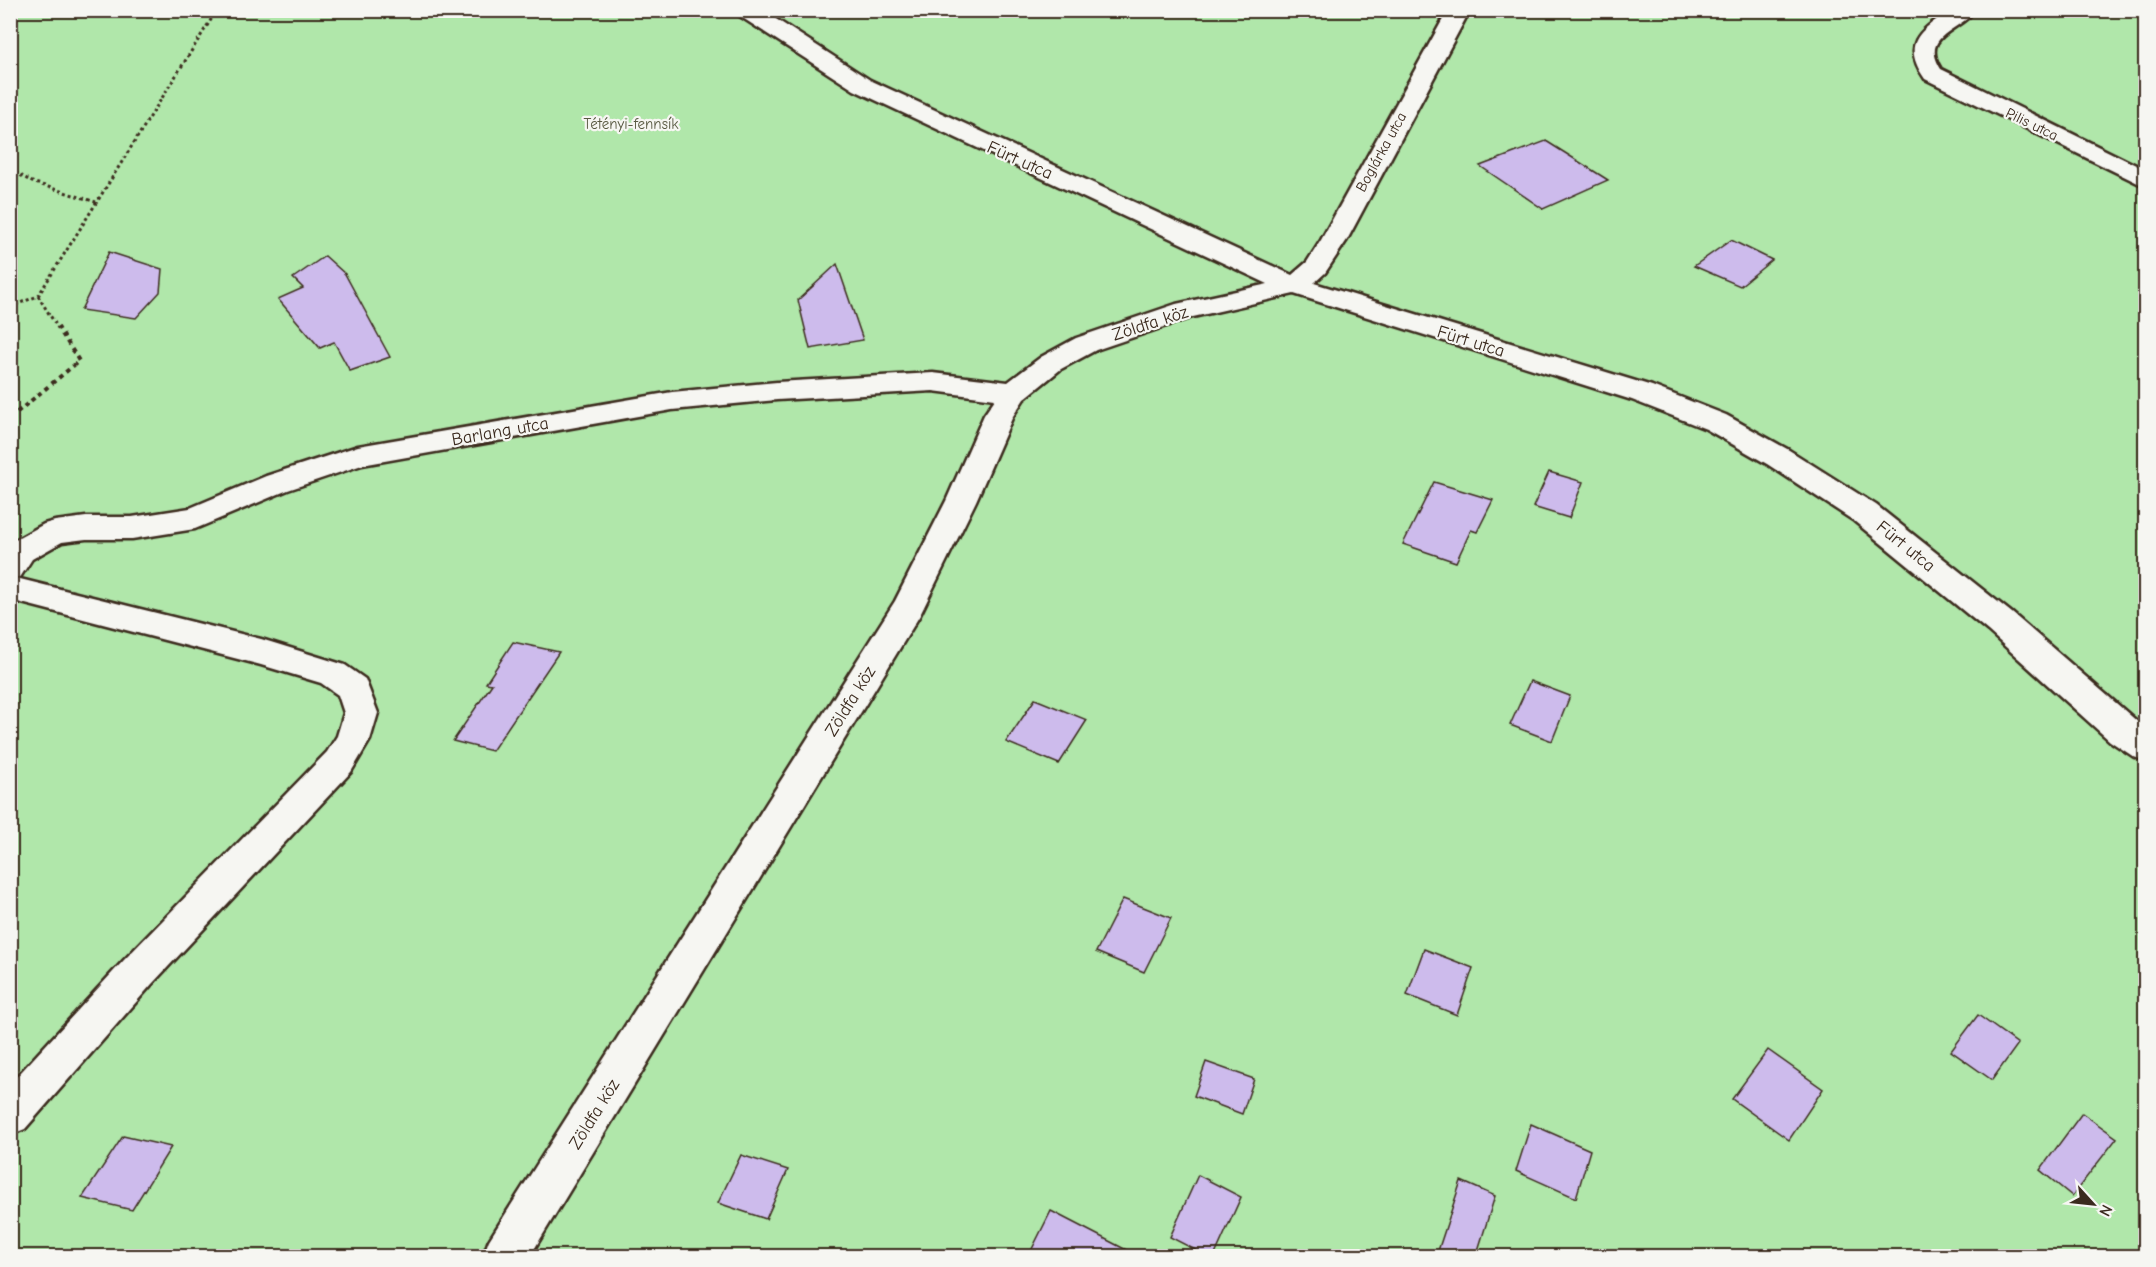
<svg xmlns="http://www.w3.org/2000/svg" width="2156" height="1267" viewBox="0 0 2156 1267" font-family="'Comic Neue',sans-serif">
	<style>
		.green { fill: #b0e7aa; stroke: #768864; stroke-width: 1.5 }
		.building { fill: #cdbbec; stroke: #3b2a1e; stroke-width: 1.5 }
		.lines { fill: none; stroke-linecap: round; stroke-linejoin: round }
		.minor-casing { stroke: #3b2a1e; stroke-width: 5 }
		.path-far1 { stroke: #3b2a1e; stroke-width: 3; stroke-dasharray: 3 3; stroke-linecap: butt }
		.path { stroke: #3b2a1e; stroke-width: 4; stroke-dasharray: 4.5 4.5; stroke-linecap: butt }
		.minor { fill: #f6f6f2; fill-rule: evenodd }
		.labels { text-anchor: middle; stroke-width: 4.5; stroke-linejoin: round; paint-order: stroke }
		.far-park-label { font-size: 15px; fill: #585941; stroke: #f6f6f2 }
		.far-street-label { font-size: 15px; fill: #3b2a1e; stroke: #f6f6f2 }
		.street-label { font-size: 18px; fill: #3b2a1e; stroke: #f6f6f2 }
	</style>
	<rect width="100%" height="100%" fill="#f6f6f2"/>
	<filter id="ink" filterUnits="userSpaceOnUse"><feTurbulence type="fractalNoise" baseFrequency=".0167" numOctaves="2"/><feDisplacementMap in="SourceGraphic" scale="12" xChannelSelector="R" yChannelSelector="G"/><feConvolveMatrix kernelMatrix="1 2 1 2 8 2 1 2 1" color-interpolation-filters="sRGB"/></filter>
	<g filter="url(#ink)">
		<path class="green" d="M10,11H2145V1256H11Z"/>
		<path class="building" d="M1546,141L1608,180L1543,209L1480,166Z
			M1731,240L1772,260L1740,286L1694,266Z
			M109,252L162,269L160,292L136,318L81,310Z
			M325,256L345,274L390,357L350,371L334,342L320,348L278,299L303,288L293,278Z
			M837,264L863,340L810,349L798,300Z
			M1549,472L1583,482L1569,518L1533,507Z
			M1434,482L1493,500L1477,532L1471,530L1456,562L1403,544Z
			M513,642L559,652L492,751L453,741L492,684L486,683Z
			M1530,681L1570,696L1552,741L1510,725Z
			M1035,699L1087,720L1059,764L1006,742Z
			M1123,899L1171,918L1144,972L1096,952Z
			M1424,949L1473,968L1457,1015L1407,995Z
			M1978,1015L2018,1044L1992,1080L1951,1051Z
			M1768,1050L1823,1089L1789,1140L1732,1099Z
			M1206,1062L1254,1079L1242,1114L1194,1096Z
			M2082,1113L2117,1138L2072,1196L2040,1170Z
			M1531,1124L1590,1150L1576,1198L1516,1171Z
			M123,1136L171,1147L132,1210L82,1198Z
			M741,1155L788,1170L766,1219L718,1203Z
			M1198,1175L1241,1197L1214,1257H1209L1170,1237Z
			M1461,1181L1495,1196L1476,1257H1436Z
			M1051,1211L1140,1257H1028Z"/>
		<g class="lines">
			<g class="minor-casing">
				<path id="minor" d="M736,10H762L870,80L1292,275L1307,262L1321,240L1448,10H1470L1347,240L1325,273L1314,283L1652,386L1726,415L1789,450L1876,505L2012,613L2146,729V761L2134,757L2110,741L1988,631L1854,521L1767,464L1706,429L1632,400L1294,294L1193,317L1096,350L1061,369L1024,399L1013,416L976,501L920,615L530,1256H483L489,1240L895,601L946,501L984,415L995,399L933,391L777,400L672,410L362,465L288,490L195,529L132,539H86L62,542L32,559L21,576L16,578L261,639L345,665L365,679L378,713L370,740L351,772L152,984L25,1129L10,1135V1084L124,960L327,752L337,736L344,713L338,695L321,683L261,665L10,600V543L44,524L55,521L86,517H132L190,508L266,476L358,446L672,392L777,382L933,373L1008,382L1041,357L1076,338L1176,304L1268,284L854,90L738,15Z
					M1950,10H1975C1961,31 1919,35 1941,69L2146,170V187L1925,79C1900,43 1920,31 1950,10Z"/>
			</g>
			<path class="path-far1" d="M10,169L32,182L96,202
				M38,296L56,325
				M10,307L38,296L217,10"/>
			<path class="path" d="M10,418L79,361L56,324"/>
			<use href="#minor" class="minor"/>
		</g>
	</g>
	<g class="labels">
		<g class="far-park-label">
			<text x="631" y="129">Tétényi-fennsík</text>
		</g>
		<g class="far-street-label">
			<text transform="translate(2032 124) rotate(26)" y="5">Pilis utca</text>
			<text transform="translate(1381 152) rotate(-61)" y="5">Boglárka utca</text>
		</g>
		<g class="street-label">
			<text transform="translate(1020 160) rotate(24)" y="6">Fürt utca</text>
			<text transform="translate(1150 323) rotate(-18)" y="6">Zöldfa köz</text>
			<text transform="translate(1471 341) rotate(17)" y="6">Fürt utca</text>
			<text transform="translate(500 431) rotate(-10)" y="6">Barlang utca</text>
			<text transform="translate(1906 546) rotate(39)" y="6">Fürt utca</text>
			<text transform="translate(850 701) rotate(-58)" y="6">Zöldfa köz</text>
			<text transform="translate(594 1114) rotate(-58)" y="6">Zöldfa köz</text>
		</g>
	</g>
	<rect width="2156" height="1267" fill="none" stroke="#f6f6f2" stroke-width="36"/>
	<rect x="18" y="18" width="2120" height="1231" fill="none" stroke="#3b2a1e" stroke-width="2" filter="url(#ink)"/>
	<g transform="translate(2093 1204) rotate(117)" stroke="#f6f6f2" stroke-width="4.5" paint-order="stroke">
	<path d="M0-4.5L10 22L0 15L-10 22Z" fill="#3b2a1e"/>
	<text y="-9" font-size="16" font-weight="bold" text-anchor="middle" fill="#3b2a1e">N</text>
	</g>
</svg>
